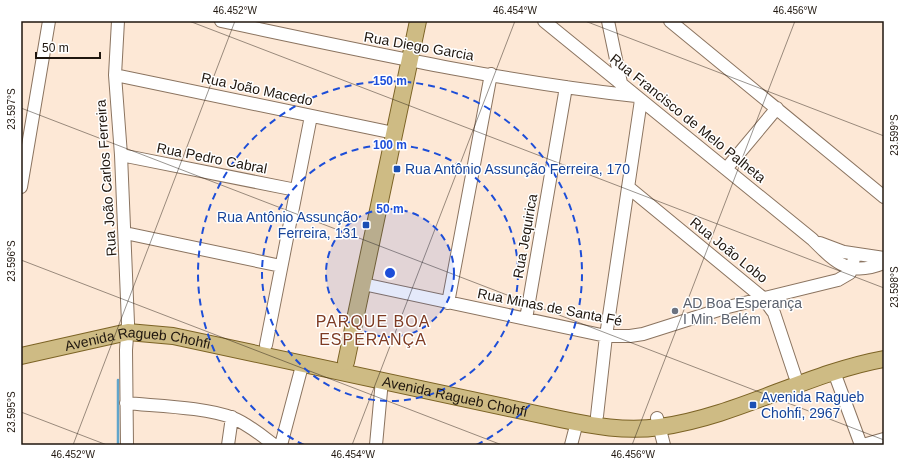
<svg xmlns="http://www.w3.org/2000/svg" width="905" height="466" viewBox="0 0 905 466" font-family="Helvetica,sans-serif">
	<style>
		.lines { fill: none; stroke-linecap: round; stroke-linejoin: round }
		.stream { stroke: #61a5cb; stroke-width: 2.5 }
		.minor-casing { stroke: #8b7460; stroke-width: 14 }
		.major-casing { stroke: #7c6325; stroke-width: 18 }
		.minor { stroke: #fff; stroke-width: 12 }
		.major { stroke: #cebb84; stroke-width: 16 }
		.ticks { fill: none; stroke: #1f160e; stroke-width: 1; stroke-opacity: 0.45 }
		.ring { fill: none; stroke: #1d4ed8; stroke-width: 2; stroke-dasharray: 7 5 }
		.transit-dot { fill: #1a4fb4; stroke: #fff; stroke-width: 1.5 }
		.worship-dot { fill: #6b7280; stroke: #fff; stroke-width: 1.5 }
		.labels { text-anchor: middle; stroke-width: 3; stroke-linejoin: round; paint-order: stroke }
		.street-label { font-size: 14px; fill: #1f160e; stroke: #fff }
		.transit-label { font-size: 14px; fill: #164399; stroke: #fff; text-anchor: start }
		.worship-label { font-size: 14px; fill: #5b616d; stroke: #fff; text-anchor: start }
		.quarter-label { font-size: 16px; letter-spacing: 1px; fill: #7e3b23; stroke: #fff }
		.centre { fill: #1d4ed8; stroke: #fff; stroke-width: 2 }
		.ring-label { font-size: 12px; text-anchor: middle; font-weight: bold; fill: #1d4ed8; stroke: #fff; stroke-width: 3; stroke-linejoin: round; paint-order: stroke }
		.neatline { fill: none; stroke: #1f160e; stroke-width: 1.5 }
		.ticks-label { font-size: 10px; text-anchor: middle; fill: #1f160e }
	</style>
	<rect width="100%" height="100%" fill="#fde8d6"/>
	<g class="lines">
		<path class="stream" d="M118,445V380"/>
		<g class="minor-casing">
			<path id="minor" d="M118,21L115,75L121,155L128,323L126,350L127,445
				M221,21C359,50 497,81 636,96
				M544,21L812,239C836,263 849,277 884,263
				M608,21L621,83
				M670,21L884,197
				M115,75L394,133
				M121,155L296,190
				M726,169L777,108
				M21,187L49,21
				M628,187L763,298L774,313L795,376
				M125,233L281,266
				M820,243L844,252L884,258
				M363,284L606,336H630L643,334L728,307L838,280L850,273L855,255
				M448,303L491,74
				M526,319L566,87
				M266,345L311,116
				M834,372L861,445
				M126,403C155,406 207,407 233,418C248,424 261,435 274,445
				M597,416L606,336L641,100
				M657,418L664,445
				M228,445L232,417
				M281,445L303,362
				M376,445L382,380
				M571,445L577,422
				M863,445L884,439"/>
		</g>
		<g class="major-casing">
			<g id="major">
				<path id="s1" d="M21,356L128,332L173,336L560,419C593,426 626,432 660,427C738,416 807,373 884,359"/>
				<path d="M346,362L418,21"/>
			</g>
		</g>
		<use href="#minor" class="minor"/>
		<use href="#major" class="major"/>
	</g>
	<path class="ticks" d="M189,21L884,288M585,21L884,136M21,108L884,440M21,260L502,445M21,412L107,445M73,445L235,21M352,445L515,21M632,445L795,21"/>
	<circle cx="390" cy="273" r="64" fill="#1d4ed8" fill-opacity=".12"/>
	<g class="ring">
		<circle cx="390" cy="273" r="64"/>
		<circle cx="390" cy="273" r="128"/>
		<path d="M304 445A192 192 0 1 1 476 445"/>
	</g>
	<g class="transit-dot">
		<rect x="393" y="165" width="8" height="8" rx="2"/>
		<rect x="362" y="221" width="8" height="8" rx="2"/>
		<rect x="749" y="401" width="8" height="8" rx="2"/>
	</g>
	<circle class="worship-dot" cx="675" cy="311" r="4"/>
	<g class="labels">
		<g class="street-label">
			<text transform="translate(419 46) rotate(10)" y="5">Rua Diego Garcia</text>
			<text transform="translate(257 89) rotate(12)" y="5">Rua João Macedo</text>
			<text transform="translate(688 118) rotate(39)" y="5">Rua Francisco de Melo Palheta</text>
			<text transform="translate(212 158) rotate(11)" y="5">Rua Pedro Cabral</text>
			<text transform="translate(106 178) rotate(-94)" y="5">Rua João Carlos Ferreira</text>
			<text transform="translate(525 236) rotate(-80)" y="5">Rua Jequirica</text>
			<text transform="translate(729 250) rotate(39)" y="5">Rua João Lobo</text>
			<text transform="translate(550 307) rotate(11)" y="5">Rua Minas de Santa Fé</text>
			<text dy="5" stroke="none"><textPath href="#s1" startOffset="119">Avenida Ragueb Chohfi</textPath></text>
			<text dy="5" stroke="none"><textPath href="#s1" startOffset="443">Avenida Ragueb Chohfi</textPath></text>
		</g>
		<g class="transit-label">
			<text x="405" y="174">Rua Antônio Assunção Ferreira, 170</text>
			<text x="358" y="222" text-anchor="end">Rua Antônio Assunção<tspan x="358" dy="16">Ferreira, 131</tspan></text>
			<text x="761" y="402">Avenida Ragueb<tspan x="761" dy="16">Chohfi, 2967</tspan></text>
		</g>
		<g class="worship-label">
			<text x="683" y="308">AD Boa Esperança<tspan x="683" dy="16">I Min. Belém</tspan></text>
		</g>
		<g class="quarter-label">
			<text x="373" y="327">PARQUE BOA<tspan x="373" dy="18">ESPERANÇA</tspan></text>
		</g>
	</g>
	<circle cx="390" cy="273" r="6" class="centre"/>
	<g class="ring-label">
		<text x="390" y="85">150 m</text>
		<text x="390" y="149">100 m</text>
		<text x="390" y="213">50 m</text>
	</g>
	<rect width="905" height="466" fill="none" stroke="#ffffff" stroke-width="44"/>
	<path d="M36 52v6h64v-6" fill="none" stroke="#1f160e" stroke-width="2"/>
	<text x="42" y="52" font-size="12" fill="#1f160e" stroke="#ffffff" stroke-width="3" paint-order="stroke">50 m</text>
	<rect x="22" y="22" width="861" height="422" class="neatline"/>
	<g class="ticks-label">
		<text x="235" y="14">46.452°W</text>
		<text x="515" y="14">46.454°W</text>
		<text x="795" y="14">46.456°W</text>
		<text transform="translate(11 109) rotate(-90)" y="4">23.597°S</text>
		<text transform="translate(894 135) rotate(-90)" y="4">23.599°S</text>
		<text transform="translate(11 261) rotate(-90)" y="4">23.596°S</text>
		<text transform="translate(894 287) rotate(-90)" y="4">23.598°S</text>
		<text transform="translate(11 412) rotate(-90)" y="4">23.595°S</text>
		<text x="73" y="458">46.452°W</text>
		<text x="353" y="458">46.454°W</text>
		<text x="633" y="458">46.456°W</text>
	</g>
</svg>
